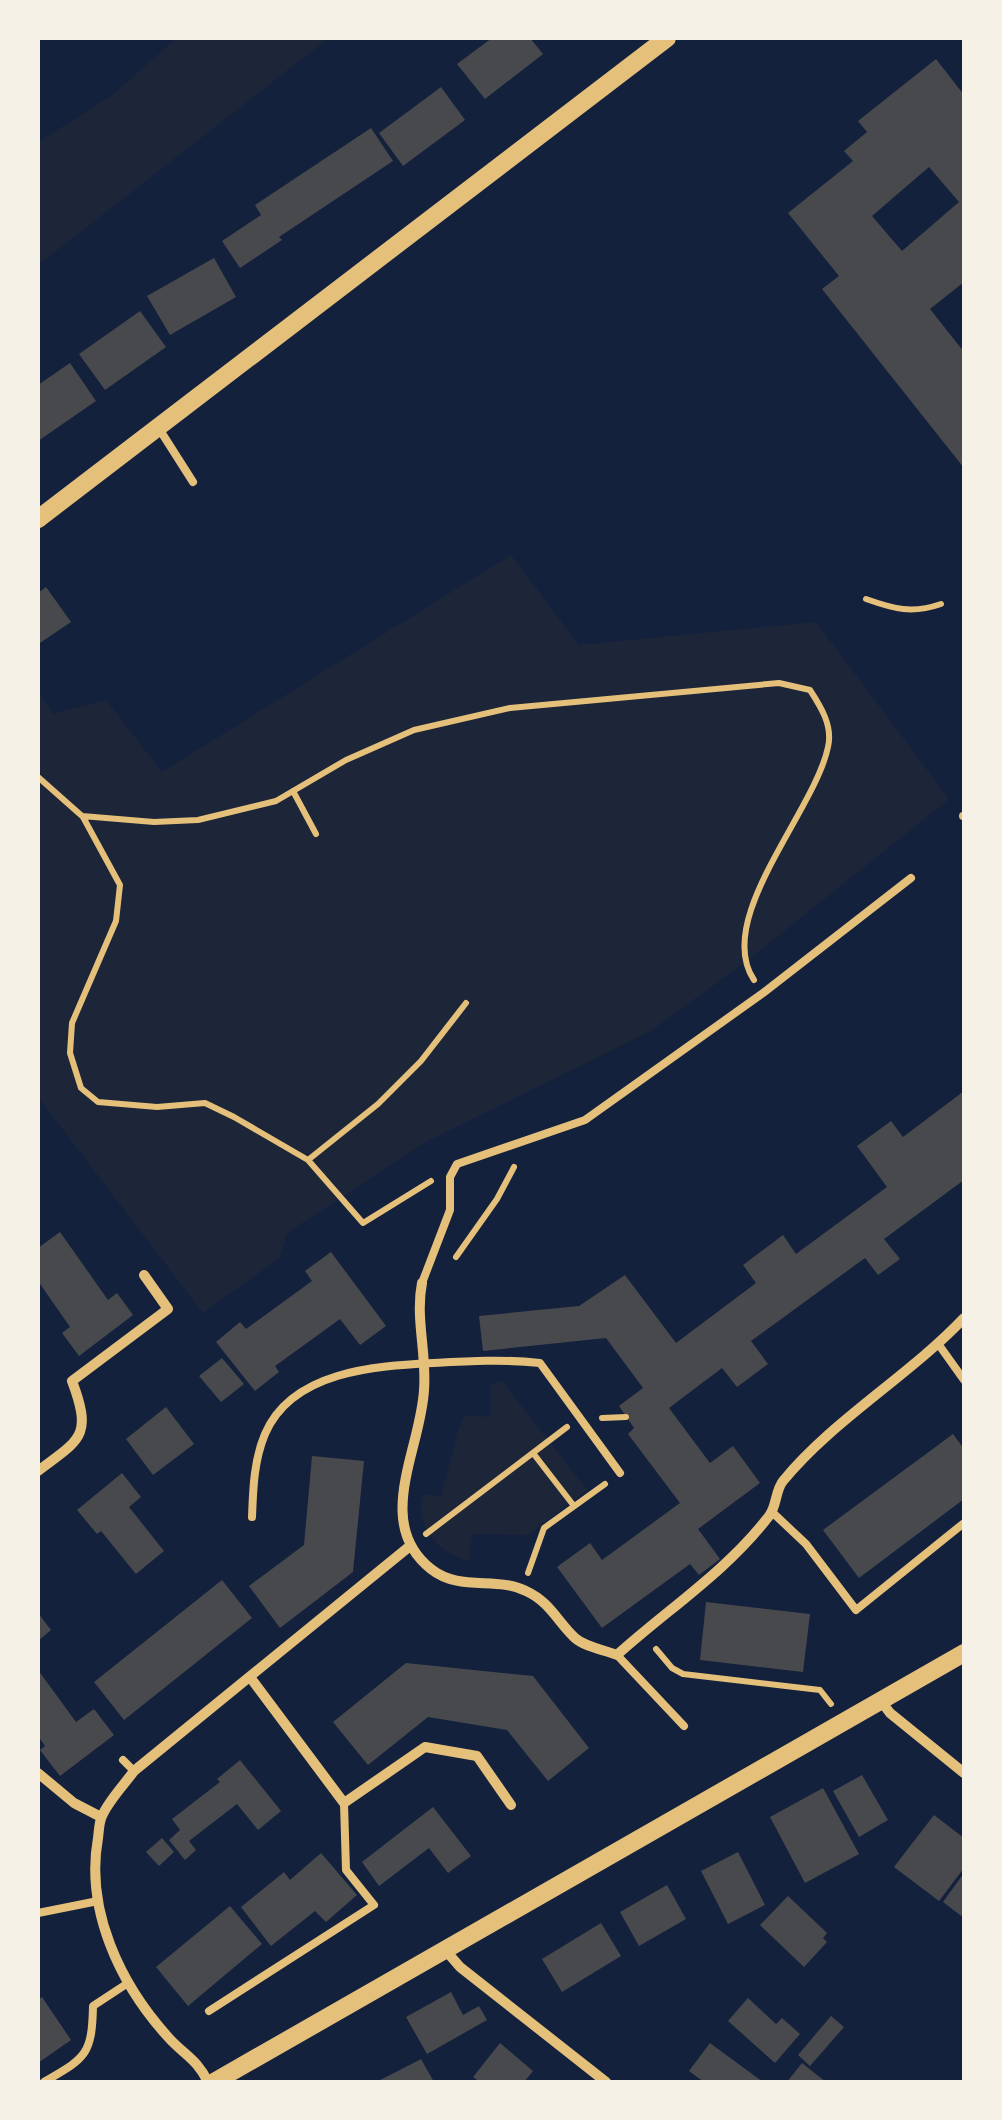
<svg xmlns="http://www.w3.org/2000/svg" width="1002" height="2120" viewBox="0 0 1002 2120" font-family="'Roboto Serif',serif">
	<style>
		.green { fill: #1d2539 }
		.building { fill: #48494c; fill-rule: evenodd }
		.lines { fill: none; stroke-linecap: round; stroke-linejoin: round }
		.path { stroke: #e5c07b; stroke-width: 6 }
		.service { stroke: #e5c07b; stroke-width: 8 }
		.minor { stroke: #e5c07b; stroke-width: 10 }
		.tertiary { stroke: #e5c07b; stroke-width: 18 }
	</style>
	<rect width="100%" height="100%" fill="#14213d"/>
	<path class="green" d="M177,38H329L38,265V142L111,96Z
		M511,555L579,645L816,622L949,799L743,964L649,1032L426,1142L287,1233L280,1258L203,1313L38,1097V690L53,714L106,700L162,772Z
		M502,1381L587,1490L528,1535L472,1534L469,1561C440,1555 413,1524 423,1494L441,1497L458,1430L466,1415L491,1417V1385Z"/>
	<path class="building" d="M492,38H530L543,54L485,99L457,64Z
		M936,59L964,95V282L930,309L964,352V468L822,289L839,276L788,213L853,161L844,151L867,132L858,121ZM929,167L959,202L902,251L872,216Z
		M441,87L465,120L403,166L379,133Z
		M371,128L393,161L279,237L282,240L240,268L222,241L261,215L255,205Z
		M214,258L236,297L170,335L147,296Z
		M140,311L166,347L105,390L79,354Z
		M70,363L96,401L38,441V385Z
		M46,587L71,622L40,643L38,593Z
		M964,1091V1180L884,1239L900,1259L878,1275L865,1258L751,1341L768,1364L737,1387L722,1368L669,1408L710,1463L733,1446L760,1483L698,1529L720,1559L699,1575L690,1564L602,1628L557,1567L590,1543L602,1560L680,1503L628,1434L634,1428L619,1406L643,1388L606,1338L483,1351L479,1316L579,1306L625,1275L676,1343L756,1283L743,1265L783,1235L796,1254L887,1187L857,1146L891,1121L903,1137Z
		M60,1232L108,1300L117,1293L133,1315L79,1356L62,1333L70,1327L38,1281V1248Z
		M331,1252L386,1326L360,1345L340,1319L275,1366L279,1372L255,1391L216,1342L240,1322L246,1329L312,1281L305,1271Z
		M222,1358L244,1384L221,1402L199,1376Z
		M166,1407L194,1444L153,1475L126,1439Z
		M953,1434L964,1449V1499L859,1578L823,1530Z
		M312,1456L364,1461L353,1572L280,1628L249,1586L304,1545Z
		M122,1473L141,1497L129,1507L164,1551L136,1574L101,1531L97,1534L77,1510Z
		M222,1580L252,1618L124,1720L94,1682Z
		M706,1602L810,1614L803,1672L700,1660Z
		M38,1613L51,1630L38,1641Z
		M406,1663L533,1676L589,1748L548,1781L507,1730L428,1717L368,1765L333,1722Z
		M38,1670L76,1722L94,1709L114,1735L60,1776L40,1750L45,1746L38,1736Z
		M240,1760L281,1811L258,1830L237,1804L189,1841L196,1850L185,1860L169,1840L180,1830L172,1819L220,1782L217,1779Z
		M862,1775L888,1820L859,1837L833,1791Z
		M823,1788L859,1854L805,1883L770,1817Z
		M433,1807L471,1856L448,1873L429,1848L379,1886L362,1862Z
		M934,1815L964,1838V1868L939,1901L894,1867Z
		M162,1838L174,1852L159,1866L146,1852Z
		M738,1852L765,1905L728,1924L701,1871Z
		M321,1853L357,1895L326,1922L315,1911L271,1946L241,1907L284,1872L290,1880Z
		M964,1873V1918L943,1902Z
		M667,1885L686,1919L639,1946L620,1912Z
		M788,1896L827,1933L823,1938L827,1942L804,1967L760,1925Z
		M230,1906L262,1944L188,2006L156,1967Z
		M601,1923L621,1956L562,1992L542,1959Z
		M451,1992L463,2015L479,2006L487,2020L427,2054L406,2017Z
		M42,1997L71,2040L38,2063V2000Z
		M748,1998L776,2024L782,2018L800,2034L775,2063L728,2021Z
		M831,2016L844,2027L810,2066L798,2055Z
		M500,2043L533,2071L524,2082H480L473,2077Z
		M710,2043L763,2082H704L689,2071Z
		M421,2059L434,2082H376L394,2073Z
		M802,2063L826,2082H787Z"/>
	<g class="lines">
		<path class="path" d="M866,599C894,609 912,614 941,604
			M38,777L82,816L154,822L198,820L276,801L346,760L414,730L510,708L779,683L810,690C821,707 833,726 828,747C815,811 713,919 754,980
			M293,791L316,834
			M83,817L120,885L116,921L72,1023L70,1053L81,1088L98,1102L157,1107L205,1103L234,1117L308,1160L363,1223L431,1181
			M308,1160L378,1104L421,1061L466,1003
			M456,1257L497,1199L514,1167
			M602,1418L626,1417
			M533,1453L574,1506
			M426,1534L567,1427
			M528,1573L544,1528L605,1484
			M656,1649L672,1668L683,1674L820,1690L831,1704"/>
		<path class="service" d="M158,427L193,482
			M963,816H964
			M422,1283L450,1210V1177L457,1164L585,1120L763,993L911,878
			M939,1345L964,1380
			M772,1512L806,1544L856,1610L964,1523
			M252,1517C253,1489 254,1460 265,1434C292,1371 375,1366 433,1363C469,1361 504,1359 540,1363L620,1473
			M617,1655L684,1726
			M123,1760L134,1771
			M38,1913L98,1901
			M209,2011L374,1905L346,1870L344,1803
			M44,2082C85,2058 92,2056 93,2006L128,1983"/>
		<path class="minor" d="M422,1283C415,1318 427,1354 424,1390C421,1449 373,1523 431,1569C460,1592 496,1576 526,1591C550,1602 557,1621 575,1638C585,1647 605,1650 617,1655C668,1609 727,1571 769,1516C777,1506 775,1491 783,1481C833,1420 909,1376 964,1318
			M38,1471C80,1439 93,1437 72,1381L168,1309L144,1275
			M250,1677L344,1803L425,1747L477,1756L511,1805
			M881,1701L890,1713L964,1773
			M38,1773L74,1803L101,1817
			M447,1952L460,1967L606,2082
			M208,2082C197,2059 184,2055 168,2037C120,1984 85,1910 98,1838C99,1831 99,1822 102,1816C109,1800 124,1785 134,1771L410,1546"/>
		<path class="tertiary" d="M38,519L667,38
			M214,2082L964,1653"/>
	</g>
	<rect width="1002" height="2120" fill="none" stroke="#f6f1e7" stroke-width="80"/>
</svg>
